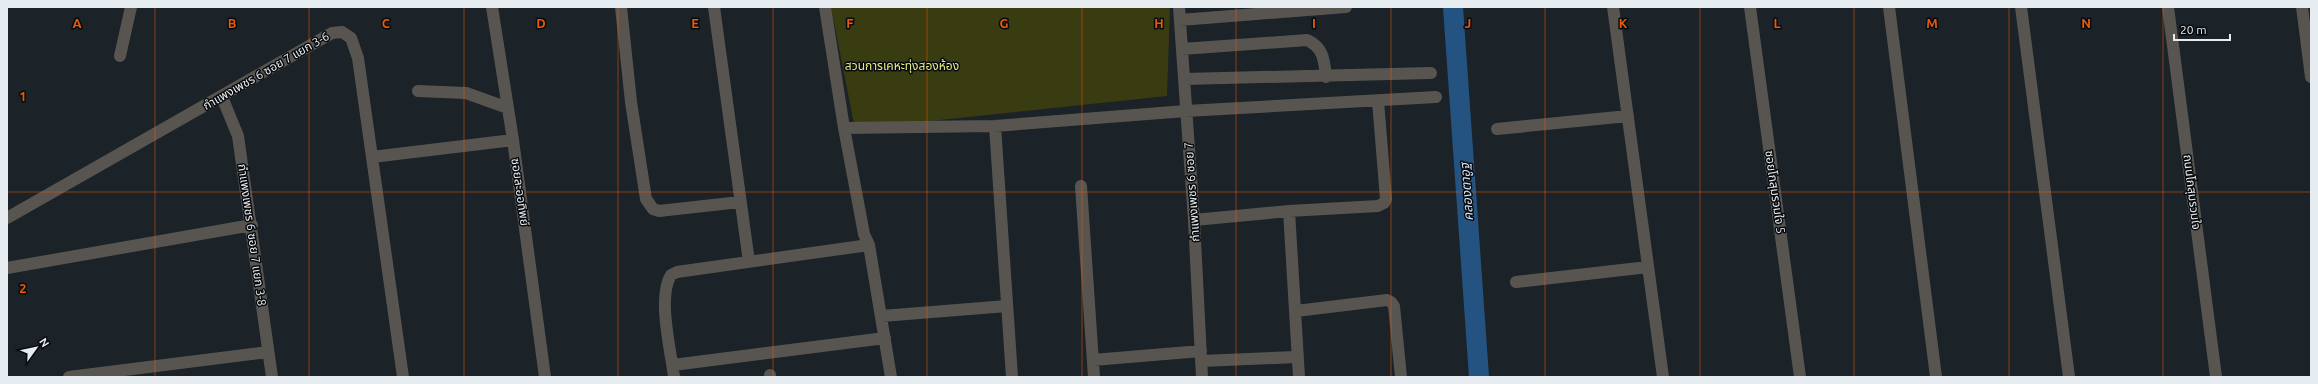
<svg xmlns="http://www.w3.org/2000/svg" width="2318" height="384" viewBox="0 0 2318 384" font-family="Ubuntu,'Noto Sans Thai',sans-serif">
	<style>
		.green { fill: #393b10 }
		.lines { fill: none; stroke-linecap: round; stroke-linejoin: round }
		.canal { stroke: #245382; stroke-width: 20 }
		.minor { stroke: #585551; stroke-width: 12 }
		.grid { fill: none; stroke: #e8590c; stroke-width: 1; stroke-opacity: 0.55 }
		.labels { text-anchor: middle; stroke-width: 3; stroke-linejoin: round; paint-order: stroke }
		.park-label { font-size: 12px; fill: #e6eb87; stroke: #080b0e }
		.street-label { font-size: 12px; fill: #e7ecf0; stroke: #080b0e }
		.water-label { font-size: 13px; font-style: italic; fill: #d4e1f0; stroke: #080b0e }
		.grid-label { font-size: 13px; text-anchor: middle; font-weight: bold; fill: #e8590c; stroke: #080b0e; stroke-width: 3; stroke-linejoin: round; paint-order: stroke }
	</style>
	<rect width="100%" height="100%" fill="#1b2228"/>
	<path class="green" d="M831,7H1170L1167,96L855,129Z"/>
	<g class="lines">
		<path class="canal" d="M1453,7L1479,377"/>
		<path class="minor" d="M492,7L513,140L545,377
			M621,7L631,102L646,199L653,209L659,211L740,202
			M714,7L749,262
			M825,7L844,128L864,234L869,245L891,377
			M1179,7L1194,220L1202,377
			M1613,7L1663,377
			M1750,7L1800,377
			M1889,7L1936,377
			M2021,7L2069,377
			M2168,7L2216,377
			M2302,7L2311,77
			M1180,20L1346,7
			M1182,49L1307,40C1324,48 1324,60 1326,77
			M120,56L131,7
			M1184,79L1431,73
			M418,91L466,93L508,108
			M222,97L238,136L272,377
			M995,126L1012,377
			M844,128L995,126L1186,111L1436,97
			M1497,129L1628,116
			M372,157L513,140
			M1081,186L1094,377
			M1289,211L1299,377
			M7,218L332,33L342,32L351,38L358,58L403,377
			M1194,220L1289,211L1378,206L1384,203L1386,199L1378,101
			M7,268L252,225
			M1516,282L1648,267
			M1296,311L1387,300L1391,302L1394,306L1401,377
			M882,316L1007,306
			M1093,360L1201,351
			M1201,361L1297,357
			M673,365L885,338
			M770,375V377
			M69,377L268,352
			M674,377C671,351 657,297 671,275L677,272L869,245"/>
	</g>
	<path class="grid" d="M155,7V377M309,7V377M464,7V377M618,7V377M773,7V377M927,7V377M1082,7V377M1236,7V377M1391,7V377M1545,7V377M1700,7V377M1854,7V377M2009,7V377M2163,7V377M7,192H2311"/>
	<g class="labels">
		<g class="park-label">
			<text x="902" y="70">สวนการเคหะทุ่งสองห้อง</text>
		</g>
		<g class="street-label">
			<text transform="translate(266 71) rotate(-30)" y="4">กำแพงเพชร 6 ซอย 7 แยก 3-6</text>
			<text transform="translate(520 192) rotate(82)" y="4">ซอยละออทิพย์</text>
			<text transform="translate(1192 192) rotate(-94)" y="4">กำแพงเพชร 6 ซอย 7</text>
			<text transform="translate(1775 192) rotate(82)" y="4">ซอยโกสุมรวมใจ 5</text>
			<text transform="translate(2192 192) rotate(83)" y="4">ถนนโกสุมรวมใจ</text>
			<text transform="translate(252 235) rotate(82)" y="4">กำแพงเพชร 6 ซอย 7 แยก 3-8</text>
		</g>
		<g class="water-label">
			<text transform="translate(1466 192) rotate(-94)" y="5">คลองตาอูฐ</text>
		</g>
	</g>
	<g class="grid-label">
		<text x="77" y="28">A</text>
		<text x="232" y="28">B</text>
		<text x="386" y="28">C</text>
		<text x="541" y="28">D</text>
		<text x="695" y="28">E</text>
		<text x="850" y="28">F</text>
		<text x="1004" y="28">G</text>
		<text x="1159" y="28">H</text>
		<text x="1314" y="28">I</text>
		<text x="1468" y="28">J</text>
		<text x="1623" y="28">K</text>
		<text x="1777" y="28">L</text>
		<text x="1932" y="28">M</text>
		<text x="2086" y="28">N</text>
		<text x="23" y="101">1</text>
		<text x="23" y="293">2</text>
	</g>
	<rect width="2318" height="384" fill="none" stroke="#e7ecf0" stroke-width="16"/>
	<g transform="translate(36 348) rotate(57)" stroke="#080b0e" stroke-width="3" paint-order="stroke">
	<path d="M0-3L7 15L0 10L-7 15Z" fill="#e7ecf0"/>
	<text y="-6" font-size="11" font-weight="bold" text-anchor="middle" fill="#e7ecf0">N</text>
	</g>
	<path d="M2174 34v6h56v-6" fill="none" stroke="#e7ecf0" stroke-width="2"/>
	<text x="2180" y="34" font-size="12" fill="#e7ecf0" stroke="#080b0e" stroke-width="3" paint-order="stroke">20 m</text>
</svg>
